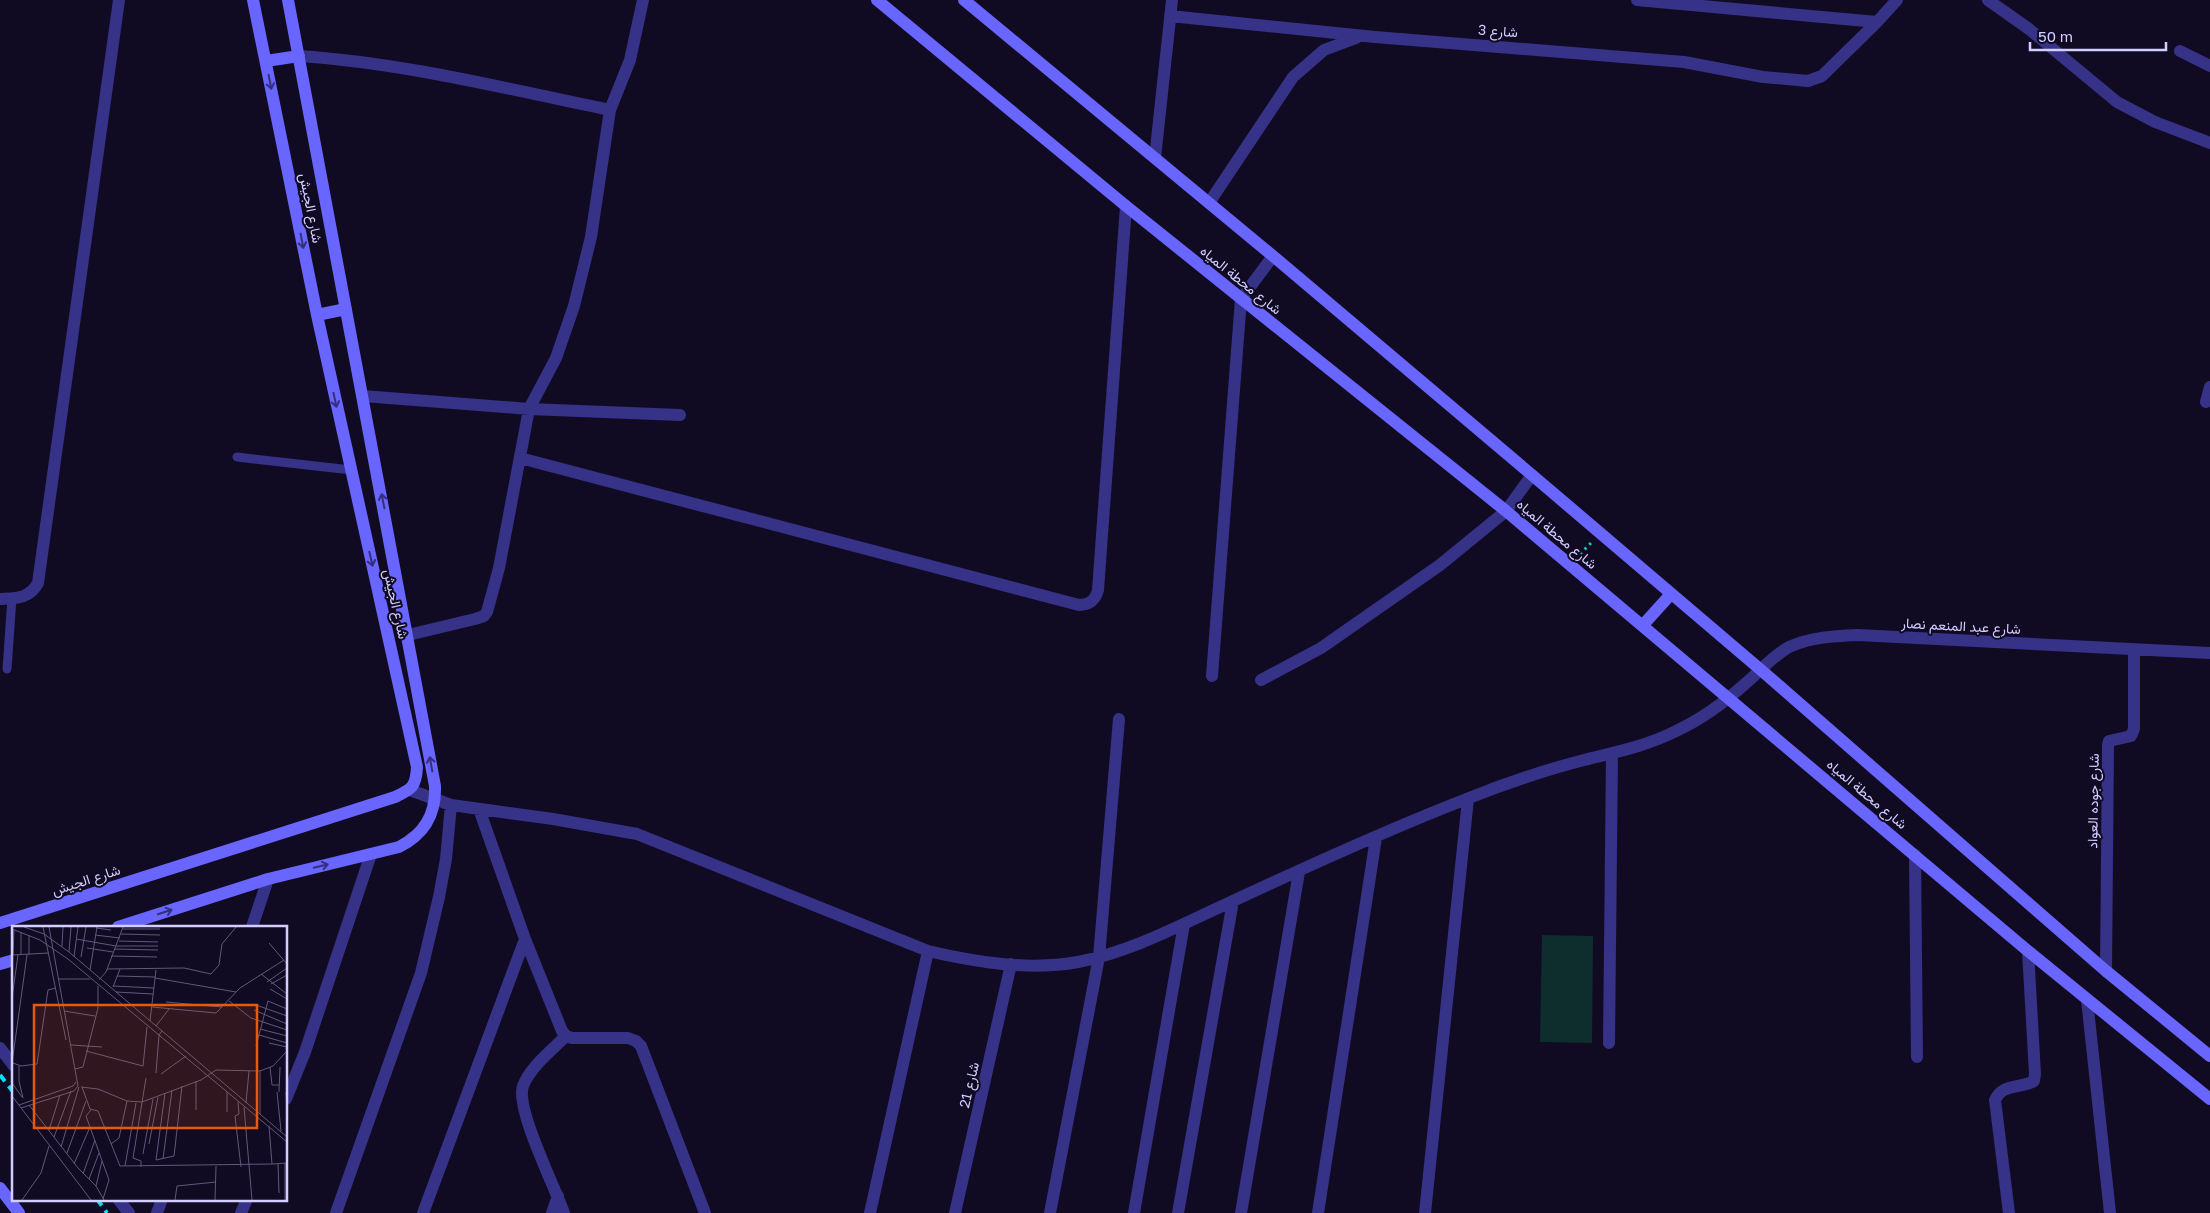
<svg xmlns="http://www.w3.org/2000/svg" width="2210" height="1213" viewBox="0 0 2210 1213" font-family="'Golos Text',Vazirmatn,sans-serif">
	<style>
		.green { fill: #0e2e2d }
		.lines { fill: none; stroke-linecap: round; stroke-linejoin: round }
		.path { stroke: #22bfb6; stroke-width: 3; stroke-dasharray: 2.5 4; stroke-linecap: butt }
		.lane { stroke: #353287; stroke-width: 9 }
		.street { stroke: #353287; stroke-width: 12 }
		.secondary { stroke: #6965ff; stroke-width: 12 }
		.rail { stroke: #00dff9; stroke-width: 4; stroke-dasharray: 8 6; stroke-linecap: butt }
		.oneway { stroke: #342f7b }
		.labels { text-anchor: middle; stroke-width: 4; stroke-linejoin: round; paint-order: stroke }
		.street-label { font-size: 14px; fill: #d3ceff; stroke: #100b23 }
		.inset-road { fill: none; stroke: #5e597b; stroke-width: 1 }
		.view { fill: #e8590c; fill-opacity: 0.15; stroke: #e8590c; stroke-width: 2.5 }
		.inset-edge { fill: none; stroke: #d3ceff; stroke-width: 2.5 }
	</style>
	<rect width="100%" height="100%" fill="#100b23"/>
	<path class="green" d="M1542,935L1593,936L1592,1043L1540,1042Z"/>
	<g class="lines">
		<path class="path" d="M1580,554L1591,543"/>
		<path class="lane" d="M237,457L351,470
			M7,669L12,598"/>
		<path class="street" d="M1637,0L1877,22
			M1988,0L2029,29L2117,102L2155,122L2210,143
			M1170,16L1375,37L1684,62L1763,77L1808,81L1822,76L1877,22L1897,0
			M2180,51L2210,66
			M299,56C405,63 507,89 610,110
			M1155,158L1172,0
			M1209,203L1293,77L1324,50L1356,38
			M363,396L529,409L680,415
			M2206,402L2210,387
			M520,458L1079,605C1089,605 1095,601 1098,590L1126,206
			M0,599C16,598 29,599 38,583L119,0
			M408,635L475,619L484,616L487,612L499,568L529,409L556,358L574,306L591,237L610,110L630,60L643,0
			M1212,676L1241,299L1273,256
			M1261,680L1321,648L1440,565L1506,511L1532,475
			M410,790L451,805L553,819L637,834L928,951C975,962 1029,971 1078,962C1134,951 1182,924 1233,901C1310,865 1389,829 1469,798C1507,783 1545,770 1584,760C1616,752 1647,746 1676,731C1702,719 1725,702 1746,683C1760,671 1773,656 1789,647C1811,637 1835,636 1858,635L2210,653
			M479,809L525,939L562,1031L566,1036L572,1038H628L636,1041L641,1046L705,1213
			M1915,855L1917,1057
			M252,927L268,879
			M2106,971L2108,745L2109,741L2131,736L2134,729V651
			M2087,1000L2110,1213
			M1609,1043L1612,754
			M0,1048L14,1066
			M286,1099L305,1052L371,854
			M118,1199L129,1213
			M157,1213L162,1199
			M241,1213L247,1199
			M336,1213L421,973L439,897L446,859L451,805
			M423,1213L525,939
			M552,1213L558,1196
			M564,1213C555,1187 515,1108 523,1086C530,1067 552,1050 566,1036
			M870,1213L928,951
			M955,1213L1011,964
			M1050,1213L1099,957L1119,719
			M1134,1213L1184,924
			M1178,1213L1233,901
			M1241,1213L1299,872
			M1318,1213L1376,838
			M1425,1213L1468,799
			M2009,1213L1995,1100C2003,1083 2020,1089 2034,1081L2035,1074L2028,951"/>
		<path class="secondary" d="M877,0L1126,206L1506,511L2028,951L2210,1099
			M964,0L1273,256L1532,475L1761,670L2106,971L2210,1056
			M266,61L299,56
			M317,315L346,309
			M1643,625L1671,594
			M0,923L395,797C412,789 416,787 417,767L317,315L253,0
			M118,927L268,879L399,847C425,834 436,814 435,786L288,0
			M0,964L14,960
			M0,1188L19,1213"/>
		<path class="rail" d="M0,1075L14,1093
			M97,1199L107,1213"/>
	</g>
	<defs><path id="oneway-shaft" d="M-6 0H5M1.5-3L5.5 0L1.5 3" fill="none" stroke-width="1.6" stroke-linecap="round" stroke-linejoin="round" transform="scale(1.25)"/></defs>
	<g class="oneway">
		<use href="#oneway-shaft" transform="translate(270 82) rotate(79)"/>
		<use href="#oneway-shaft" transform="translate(302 241) rotate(79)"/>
		<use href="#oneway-shaft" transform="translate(335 400) rotate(78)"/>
		<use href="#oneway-shaft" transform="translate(383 501) rotate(-101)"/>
		<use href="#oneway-shaft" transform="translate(371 559) rotate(77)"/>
		<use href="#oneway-shaft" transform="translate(431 764) rotate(-100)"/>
		<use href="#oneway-shaft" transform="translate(321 866) rotate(-14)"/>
		<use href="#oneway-shaft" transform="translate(165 912) rotate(-18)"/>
	</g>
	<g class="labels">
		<g class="street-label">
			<text transform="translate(1498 31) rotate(4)" y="5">شارع 3</text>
			<text transform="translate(311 208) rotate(79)" y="5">شارع الجيش</text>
			<text transform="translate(1241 280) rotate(39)" y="5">شارع محطة المياه</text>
			<text transform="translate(1557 534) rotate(40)" y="5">شارع محطة المياه</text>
			<text transform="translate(396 604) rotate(77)" y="5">شارع الجيش</text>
			<text transform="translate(1961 626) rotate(3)" y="5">شارع عبد المنعم نصار</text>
			<text transform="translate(1867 794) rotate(40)" y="5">شارع محطة المياه</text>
			<text transform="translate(2093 801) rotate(-89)" y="5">شارع جوده العواد</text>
			<text transform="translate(86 880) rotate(-18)" y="5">شارع الجيش</text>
			<text transform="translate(969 1085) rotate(-77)" y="5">شارع 21</text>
		</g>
	</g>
	<g transform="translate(12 926)">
		<rect width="275" height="275" fill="#100b23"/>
		<path class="inset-road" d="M12,1L32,8L57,26L275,211M31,1L54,114M84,2L99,4M0,3L28,14L56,33L275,216M111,3H148M109,8L148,9M83,9L108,12M64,13L104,20M107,15L146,16M257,17L275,38M50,20L51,1M104,20H146M75,22L101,26M102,23L146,24M57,26L59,1M0,29L37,27M1,29L2,4M9,29V6M17,29V9M99,30L145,31M62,31L66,1M69,31L74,1M95,43L172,42L199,48L207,39L210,18L224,1M78,44L85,1M249,48L275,68M105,50L143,51M143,52L224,66M46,53H78M87,54L94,46L111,1M255,56L275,42M259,58L275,49M101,60L142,62M101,61L108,43M258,63L275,73M104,66L141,68M0,72L6,29M217,75L239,92L275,104M154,76L210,81M244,79L275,90M140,81L204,87L228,62L272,34M242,84L275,98M52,85L83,90M138,95L144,44M144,100L157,83M248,103L275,110M247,109L275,117M257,117L275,121M59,119L90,121M244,120L256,75L275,83M74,125L131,140L135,101M0,137L15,29M1,137L9,140L25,138L36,64L44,62M7,140V155L11,172M258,141L260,159H267M63,143L71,141L86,82V60M248,145V188M144,147L147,109L150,105M149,148L174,130M0,157L10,171M69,161L86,163L115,175L130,176L189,154L204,144L248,145L261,140L275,125M70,161L78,183L86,185L108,240L260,238M215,166V186M265,166L269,205M267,166L268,141M274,166L275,181M153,167L144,234L162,230L170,160M0,170L79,274M226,176L227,188L223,190L229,241M234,177L237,145M7,179L61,160L64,156M17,179L66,242L84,260L92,274M232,181L240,274M9,182L62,165L66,160L37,1M79,184L74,190L97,254L91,273M184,184V155M257,200L260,238L275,237M37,204L48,169M42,211L59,165M99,218L107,212L115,175M137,218L146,171M49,221L67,161M55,227L74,175M131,228L141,173M151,233L160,164M273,237V274M62,238L78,201M266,238L267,267M113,240L124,177M129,241V235L121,232L134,152M71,248L83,214M77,253L87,227M84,260L90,235M10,274L29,247L37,220M163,274L165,260L204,256M203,274L204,240"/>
		<path class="view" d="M22,79H245V202H22Z"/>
		<rect width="275" height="275" class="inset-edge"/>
	</g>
	<path d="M2030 42v8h136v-8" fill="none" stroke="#d3ceff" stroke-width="2.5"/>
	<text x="2038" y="42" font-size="15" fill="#d3ceff" stroke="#100b23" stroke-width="4" paint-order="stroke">50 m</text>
</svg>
